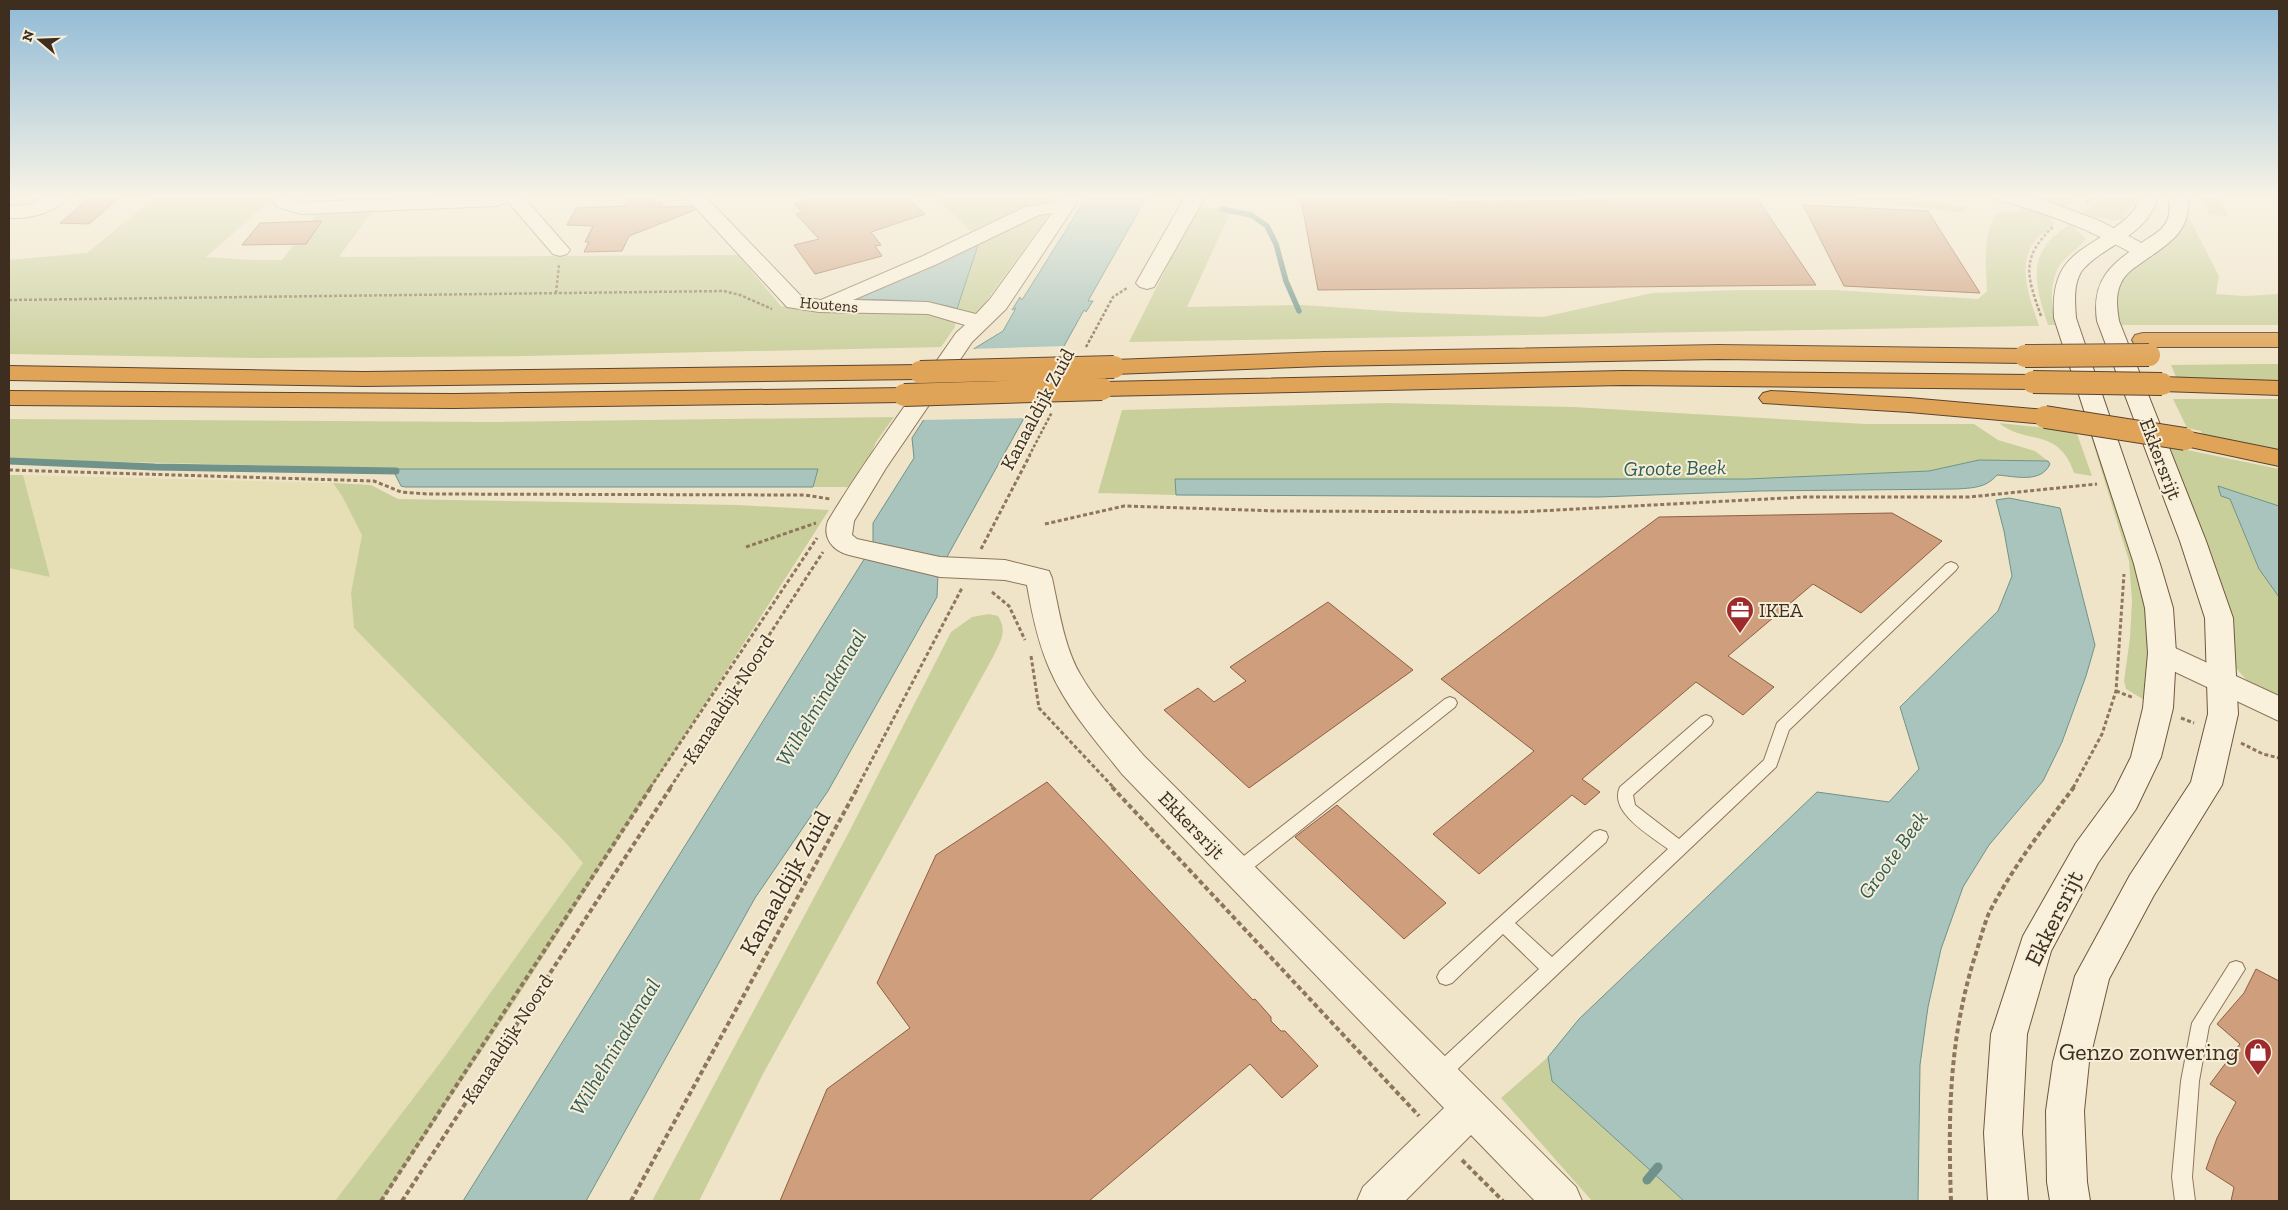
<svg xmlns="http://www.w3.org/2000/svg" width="2288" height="1210" viewBox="0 0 2288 1210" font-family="'Zilla Slab',serif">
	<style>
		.farmland { fill: #e6deb5 }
		.green { fill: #c9cf9b }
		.water { fill: #a9c4bc; stroke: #6f938a }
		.pier { fill: #f0e4c8 }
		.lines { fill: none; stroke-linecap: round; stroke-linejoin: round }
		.stream-far2 { stroke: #6f938a; stroke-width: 5.5 }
		.stream-far1 { stroke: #6f938a; stroke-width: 7 }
		.stream { stroke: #6f938a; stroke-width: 9 }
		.building { fill: #cf9f7d; stroke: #8d5f41 }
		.lane-casing { stroke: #8d765c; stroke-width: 2 }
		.street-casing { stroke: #8d765c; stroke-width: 2 }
		.secondary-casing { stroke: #6f573f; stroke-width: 2 }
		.highway-casing { stroke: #5b4430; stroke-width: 2 }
		.path-far2 { stroke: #8d765c; stroke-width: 2.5; stroke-dasharray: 3 2; stroke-linecap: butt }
		.path-far1 { stroke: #8d765c; stroke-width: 3; stroke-dasharray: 4 2.5; stroke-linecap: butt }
		.path { stroke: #8d765c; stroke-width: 4; stroke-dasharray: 5 3; stroke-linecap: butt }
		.lane { fill: #faf1dc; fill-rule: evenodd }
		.street { fill: #faf1dc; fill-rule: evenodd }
		.secondary { fill: #faf1dc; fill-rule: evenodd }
		.highway { fill: #e0a458; fill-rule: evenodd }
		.highway-bridge-casing { stroke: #5b4430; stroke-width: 24; stroke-linecap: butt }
		.highway-bridge { stroke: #e0a458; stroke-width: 22 }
		.labels { text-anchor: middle; stroke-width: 4; stroke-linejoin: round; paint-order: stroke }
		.far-street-label { font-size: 16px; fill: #3d2e20; stroke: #f7eed8 }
		.street-label { font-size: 20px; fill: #3d2e20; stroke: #f7eed8 }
		.poi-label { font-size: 20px; fill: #3d2e20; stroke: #f7eed8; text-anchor: start }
		.water-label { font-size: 21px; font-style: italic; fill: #2f5d5a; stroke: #f7eed8 }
		.near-street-label { font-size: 24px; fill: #3d2e20; stroke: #f7eed8 }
		.near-poi-label { font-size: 24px; fill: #3d2e20; stroke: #f7eed8; text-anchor: end }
	</style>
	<rect width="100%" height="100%" fill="#f0e4c8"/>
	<path class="farmland" d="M23,475L333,483L342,496L362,535L351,593L354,628L564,841L583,863L443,1059L335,1201H9V568L50,576Z"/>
	<path class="green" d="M158,195H277L206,257L252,260H282L318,213L373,210L339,257L738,255L781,306L841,312L928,311L955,320V327L941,347L527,356L258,358L9,354V260L87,253Z
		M934,195H1060L1058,198L1029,204L972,233Z
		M1823,195H1884L1968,207L1960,213Z
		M2032,195H2082L2063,207Z
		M2107,195H2139L2123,220H2112L2079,214Z
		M2199,195H2217L2229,216L2210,215Z
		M1197,207L1232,209L1187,307L1303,305L1402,312L1543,317L1652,293L1737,290H1834L1978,299L1987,291C1986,265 1982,236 1996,214L2006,211L2019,212L2021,207L2050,216L2054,225C2049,230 2041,234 2036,240C2015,264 2031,301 2039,326L1129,342Z
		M1052,210L980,310L974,313L957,309L979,242L1013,223Z
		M2186,212L2219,276L2216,294L2245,296L2279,294V325H2115L2116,290L2124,276Z
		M2070,224L2086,239C2081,247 2073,251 2066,258C2048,275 2051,303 2055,325H2048C2040,299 2028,269 2046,245C2051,237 2062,230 2070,224Z
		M2263,364H2279V382L2176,377L2171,365Z
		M2173,399H2279V451L2202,435L2201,431L2187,428Z
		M1385,403L1574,407L1865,424H1974L1998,440L2035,451L2048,461L2012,460L1965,463L1929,471L1747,479H1176V495L1098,493L1122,410Z
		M894,417L876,442L857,487H813L818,469H397L9,459V419L491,422Z
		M1999,423L2076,431L2092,476L2074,473C2058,426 2027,446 1999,423Z
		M2090,433L2096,434L2139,564L2152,650L2146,701L2126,689L2124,681L2130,638L2132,601L2129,561Z
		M2168,446L2279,469V506L2218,487L2222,496L2230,499L2259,569L2279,597V700C2257,688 2244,683 2232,660Z
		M9,475H23L50,577L9,568Z
		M333,483L371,485L398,499L738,505L829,510L515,1001L382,1201H335L443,1059L583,863L564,841L354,628L351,593L362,535L342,496Z
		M989,614L998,616C1008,631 1000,642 993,657L763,1074L699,1201H652L850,830L951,632L972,617Z
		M1548,1057L1552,1081L1684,1201H1592L1501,1098Z"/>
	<path class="water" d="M1088,195H1148L1088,301H1093L1086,312L1084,310L938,573L937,597L828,791L755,898L586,1201H463L873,545V523L914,458L912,438L967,353L1003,331L1016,308L1012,310L1020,297L1022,300Z
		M979,242L957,309C932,299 875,300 846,299Z
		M1979,460L2048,461L2050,464C2041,484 2014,476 1997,475C1986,488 1972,488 1956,489L1759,491L1599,497L1176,495L1175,479H1747L1929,471Z
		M397,469H818L813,487H405L401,486L395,474Z
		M2218,486L2279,506V597L2259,569L2230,499L2221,496Z
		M2009,498L2060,508L2095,645L2086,676L2062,742L2043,781L1989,845L1963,887L1941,949L1928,1007L1920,1065L1918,1201H1684L1552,1081L1548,1057L1579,1019L1817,792L1889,802L1919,769L1900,707L1998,611L2012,576L2004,531L1996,500Z"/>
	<path class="pier" d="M1066,346L1026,418L920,420L969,349Z"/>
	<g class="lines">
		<path class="stream-far2" d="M1222,209L1251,215L1267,226L1276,244L1286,281L1299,311"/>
		<path class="stream-far1" d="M9,461L155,467L396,471"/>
		<path class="stream" d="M1647,1180L1658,1167"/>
	</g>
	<path class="building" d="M631,195H657L653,203H663L661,207L692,206L695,210L629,236L622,251L584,252L589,242H585L593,226L567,225L576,208L625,206Z
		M823,195H904L925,214L871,232L881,245L875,246L882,256L815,274L794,245L819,239L796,214L802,212L794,204Z
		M1300,195H1442L1445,202L1615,200L1612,195H1755L1816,285L1318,290Z
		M92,196L120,197L89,224L60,223Z
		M1803,205L1928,211L1980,293L1844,286Z
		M322,221L306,244L242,245L260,223Z
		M1892,513L1942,541L1861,613L1813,584L1728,656L1774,687L1743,715L1696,682L1582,779L1600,792L1585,805L1572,795L1479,874L1433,834L1534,751L1441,679L1659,517Z
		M1328,602L1413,670L1249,788L1164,710L1198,688L1214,702L1246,681L1230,667Z
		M1047,782L1253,1000L1255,999L1271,1017V1021L1281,1031H1285L1318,1066L1282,1098L1250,1064L1089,1201H780L827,1089L910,1028L877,983L936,855Z
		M1337,805L1446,903L1404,939L1295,837Z
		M2256,969L2279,981V1201H2231L2234,1187L2206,1169L2217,1138L2236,1102L2210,1084L2240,1044L2217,1024L2244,993Z"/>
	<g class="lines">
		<g class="lane-casing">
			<path id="lane" d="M1951,562L1956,564L1958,567L1956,570L1789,730L1776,767L1445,1081L1438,1084L1431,1081L1429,1075L1431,1069L1539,969L1503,934L1452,983L1446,985L1440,983L1437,977L1440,971L1594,832L1600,830L1606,832L1608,837L1606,842L1515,923L1552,957L1668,849C1651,836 1608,812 1620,787L1701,717L1706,715L1711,717L1713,721L1711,725L1633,795L1635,805L1679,839L1764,760L1777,723L1946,564Z
				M1450,697L1455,699L1457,703L1455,707L1243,876L1237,878L1231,876L1229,871L1231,866L1445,699Z
				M2236,961L2242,963L2245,969L2209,1026L2199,1081L2192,1177L2195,1201H2175L2172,1177L2181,1081L2192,1023L2230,963Z"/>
		</g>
		<g class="street-casing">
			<path id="street" d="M48,195H70C57,213 30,219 9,218V206L29,205Z
				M276,195H296L294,200L302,202L522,195L570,250L567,254L560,256L553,254L508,202L496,206L302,214L277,207L274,203Z
				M684,195H704L802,297L821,300L923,256L1025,207L1060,201L1064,195H1082L1006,309L972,342L886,468L854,521L852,535L857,539L940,557L1005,560L1049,571L1052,578C1059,610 1064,646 1080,674C1097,704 1122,730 1144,756L1576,1187L1582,1201H1535L1471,1135L1405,1201H1357L1363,1187L1444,1108L1122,774C1096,741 1067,709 1050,670C1038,643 1032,614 1027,585L1005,580L940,577L849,555C833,551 822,538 828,521C867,456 913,396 956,333L965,325L928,314L819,312L787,307ZM1052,213L990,299L976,314L928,302L853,300L937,264L1039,215Z
				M1186,195H1206L1154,287L1147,289L1140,287L1136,283Z
				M1992,195H2024L2046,201L2100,221L2151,248L2154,252L2151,256L2144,258L2137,256C2092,230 2045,212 1995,199Z
				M2162,642L2279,696V721L2152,661L2148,653L2152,645Z"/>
		</g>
		<g class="secondary-casing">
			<path id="secondary" d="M2141,195H2159C2149,227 2128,236 2101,254C2094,259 2086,265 2081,272C2073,286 2075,303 2076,318L2160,564L2173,608L2176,653L2173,708L2161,757L2136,809L2098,863L2051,951L2027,1034L2022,1133L2028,1201H1988L1984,1133L1991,1034L2023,936L2076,843L2114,791L2131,757L2143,708L2148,653L2145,608L2134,564L2054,318C2050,250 2087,253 2128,217L2135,209Z
				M2169,195H2188C2192,235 2165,245 2137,266C2131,270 2124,276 2121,283C2115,295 2117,308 2119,321L2206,541L2233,618L2238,714L2222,785L2154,895L2109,979L2089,1062L2084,1111L2087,1182L2090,1201H2050L2047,1182L2046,1111L2053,1062L2075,976L2130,875L2191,782L2208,714L2205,618L2180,541L2097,321C2091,276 2114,263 2147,239C2154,235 2163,229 2167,221C2171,213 2169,203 2169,195Z"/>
		</g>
		<g class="highway-casing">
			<path id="highway" d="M2143,333H2279V347H2143L2135,345L2132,340L2135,335Z
				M1718,345L2025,349L2033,351L2036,356L2033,361L2025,363L1718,359L1324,366L1114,374L1106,372L1103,367L1106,362L1114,360L1324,352Z
				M920,365L928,367L931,372L928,377L920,379L364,386L9,380V366L364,372Z
				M1623,371L2033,375L2041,377L2045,382L2041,387L2033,389L1623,385L1102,396L1094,394L1090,389L1094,384L1102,382Z
				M2162,377L2279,381V395L2162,391L2154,389L2150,384L2154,379Z
				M904,388L912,390L916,395L912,400L904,402L454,408L9,405V391L454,394Z
				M1771,391L1909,398L2045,410L2053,412L2057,417L2053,422L2045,424L1909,412L1763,403L1759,398L1763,393Z
				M2185,431L2279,450V466L2176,444L2173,439L2176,434Z"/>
		</g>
		<path class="path-far2" d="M2086,203L2098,195
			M556,293L559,265
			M9,300L724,291L740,295L772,309
			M2041,316C2027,276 2020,258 2053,227
			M1086,347L1113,297L1127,288
			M1029,456L1052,412"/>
		<path class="path-far1" d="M9,470L374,481L401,492L428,494L805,495L830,499
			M1045,524L1124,506L1278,511L1519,512L1805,497H1969L2097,484
			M746,547L816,523
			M981,549L1030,455
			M992,592L1009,606L1025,640
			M1031,656L1039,708L1114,788
			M2116,691L2134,698
			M2181,718L2194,723
			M2241,743L2263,754L2279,758
			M650,788L817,538
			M670,788L823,552
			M857,788L962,588
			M2073,788L2102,734L2116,691L2124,574"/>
		<path class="path" d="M1112,787L1419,1116
			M1462,1160L1503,1201
			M381,1201L651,787
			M402,1201L671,787
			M631,1201L858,787
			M1951,1201C1948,1114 1949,1037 1976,953C1980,940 1984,925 1989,913C2012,868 2044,827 2074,787"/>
		<use href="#lane" class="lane"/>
		<use href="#street" class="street"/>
		<use href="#secondary" class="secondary"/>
		<use href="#highway" class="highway"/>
		<g class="highway-bridge-casing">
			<path id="highway-bridge" d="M2025,356L2149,355
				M920,372L1114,367
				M2033,382L2162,384
				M904,395L1102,389
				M2045,417L2185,439"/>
		</g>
		<use href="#highway-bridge" class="highway-bridge"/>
	</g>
	<linearGradient id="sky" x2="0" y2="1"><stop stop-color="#8fbad6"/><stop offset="0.54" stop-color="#f8f3e6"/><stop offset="1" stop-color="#f8f3e6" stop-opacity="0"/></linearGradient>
	<rect width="2288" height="364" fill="url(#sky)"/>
	<defs>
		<g id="office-pin" transform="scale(1.4375)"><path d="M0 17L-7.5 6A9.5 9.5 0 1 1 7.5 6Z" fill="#9e2a2b" stroke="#f7eed8"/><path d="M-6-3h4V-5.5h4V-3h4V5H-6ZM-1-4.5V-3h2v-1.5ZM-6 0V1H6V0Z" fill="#fff"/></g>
		<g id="shop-pin" transform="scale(1.4375)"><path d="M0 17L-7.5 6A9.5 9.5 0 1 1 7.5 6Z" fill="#9e2a2b" stroke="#f7eed8"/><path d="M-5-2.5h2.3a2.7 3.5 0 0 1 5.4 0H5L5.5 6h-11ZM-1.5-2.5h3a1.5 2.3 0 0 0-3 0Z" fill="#fff"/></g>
	</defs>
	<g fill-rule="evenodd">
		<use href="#office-pin" x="1740" y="610"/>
		<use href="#shop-pin" x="2258" y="1052"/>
	</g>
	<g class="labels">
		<g class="far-street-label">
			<text transform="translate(829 304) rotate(5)" y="6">Houtens</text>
		</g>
		<g class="street-label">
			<text transform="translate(1037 409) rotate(-62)" y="7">Kanaaldijk Zuid</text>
			<text transform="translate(2161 459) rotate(69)" y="7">Ekkersrijt</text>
			<text transform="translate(728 699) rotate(-57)" y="7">Kanaaldijk Noord</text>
			<text transform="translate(1192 825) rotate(46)" y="7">Ekkersrijt</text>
			<text transform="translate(507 1039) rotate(-57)" y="7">Kanaaldijk Noord</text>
		</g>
		<g class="poi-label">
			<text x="1759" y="617">IKEA</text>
		</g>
		<g class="water-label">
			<text transform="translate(1675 468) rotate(-1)" y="7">Groote Beek</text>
			<text transform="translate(821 698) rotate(-59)" y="7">Wilhelminakanaal</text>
			<text transform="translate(1893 855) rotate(-54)" y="7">Groote Beek</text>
			<text transform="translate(615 1047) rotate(-59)" y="7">Wilhelminakanaal</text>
		</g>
		<g class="near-street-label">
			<text transform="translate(785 883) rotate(-61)" y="8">Kanaaldijk Zuid</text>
			<text transform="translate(2054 918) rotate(-64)" y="8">Ekkersrijt</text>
		</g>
		<g class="near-poi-label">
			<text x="2239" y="1060">Genzo zonwering</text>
		</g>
	</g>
	<rect width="2288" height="1210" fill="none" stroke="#3d2e20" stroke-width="20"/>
	<g transform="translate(40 40) rotate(289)" stroke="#f7eed8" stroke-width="4" paint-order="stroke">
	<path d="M0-4L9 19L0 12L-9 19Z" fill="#3d2e20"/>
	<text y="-8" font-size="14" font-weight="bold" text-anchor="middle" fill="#3d2e20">N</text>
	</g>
</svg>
